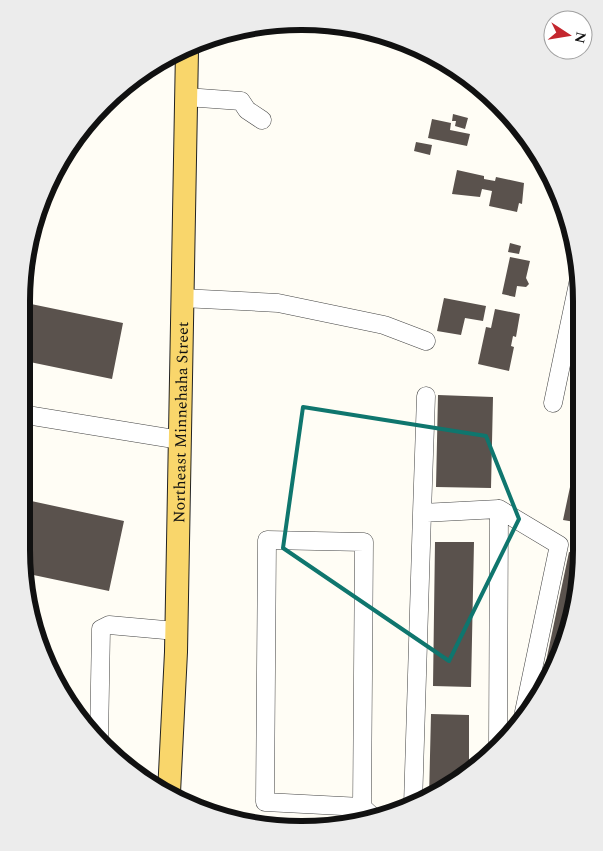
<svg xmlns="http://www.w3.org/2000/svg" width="603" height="851" viewBox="0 0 603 851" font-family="Spectral,serif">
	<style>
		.building { fill: #5a524d }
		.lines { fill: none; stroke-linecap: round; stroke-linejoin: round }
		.minor-casing { stroke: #444; stroke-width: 19 }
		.major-casing { stroke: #222; stroke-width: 24 }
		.minor { stroke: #fff; stroke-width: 18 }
		.major { stroke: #f9d66b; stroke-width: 22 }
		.marked { fill: none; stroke: #0f766e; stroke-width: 4; stroke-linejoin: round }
		.labels { text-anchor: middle; stroke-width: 5; stroke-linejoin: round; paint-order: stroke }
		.street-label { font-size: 16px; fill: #111; stroke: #fff }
		.rim { fill: none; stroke: #111; stroke-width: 6 }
	</style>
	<rect width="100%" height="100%" fill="#fffdf5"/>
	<path class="building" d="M453,114L468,118L465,129L455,126L456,121H452Z
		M432,119L451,123L450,130L470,134L467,146L428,138Z
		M416,142L432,145L430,155L414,151Z
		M457,170L484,176V179L495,181L496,177L524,183L522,204L519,203L517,212L489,206L492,191L482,189L480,197L452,194Z
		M510,243L521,246L519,254L508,252Z
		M510,257L530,261L526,278L529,284L526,287L517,286L515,297L502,294Z
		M444,298L486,306L483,321L465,318L461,335L437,331Z
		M31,304L123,323L112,379L25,361V332Z
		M495,309L520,314L516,337L513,336L511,346L514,347L509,371L478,364L486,327L491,328Z
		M438,395L493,397L491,488L436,487Z
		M580,440L581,478V523L563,520Z
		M22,499L124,521L109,591L24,573L21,550Z
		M435,542H474L471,687L433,686Z
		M569,552L581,554V568L553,673L540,690Z
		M431,714L469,715V772L429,798Z"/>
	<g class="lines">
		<g class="minor-casing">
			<path id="minor" d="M186,97L241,101L247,110L262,120
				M182,298L278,303L384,325L426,341
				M553,403L579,279
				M33,416L180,440
				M499,509L559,545L524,712
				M422,513L426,396
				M99,739L101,629L109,625L176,631
				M413,805L422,513L499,509L498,745
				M362,807L364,542L267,540L265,802L362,807L373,817"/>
		</g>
		<g class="major-casing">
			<g id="major">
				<path id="s1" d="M169,793L176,652L187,50"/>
			</g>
		</g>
		<use href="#minor" class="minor"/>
		<use href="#major" class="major"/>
	</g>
	<path class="marked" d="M303,407L486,436L519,519L449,661L283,548Z"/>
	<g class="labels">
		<g class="street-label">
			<text dy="6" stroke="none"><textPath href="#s1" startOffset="371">Northeast Minnehaha Street</textPath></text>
		</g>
	</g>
	<path d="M0 0H603V851H0ZM301 30H302A271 271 0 0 1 573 301V550A271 271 0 0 1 302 821H301A271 271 0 0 1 30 550V301A271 271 0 0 1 301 30Z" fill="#ececec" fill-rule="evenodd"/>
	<path class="rim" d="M301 30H302A271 271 0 0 1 573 301V550A271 271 0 0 1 302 821H301A271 271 0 0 1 30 550V301A271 271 0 0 1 301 30Z"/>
	<g transform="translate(568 35) rotate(102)"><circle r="24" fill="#ffffff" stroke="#a0a0a0"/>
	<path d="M0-4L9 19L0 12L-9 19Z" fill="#c4262e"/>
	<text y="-8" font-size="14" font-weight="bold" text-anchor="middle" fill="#111111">N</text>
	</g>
</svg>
